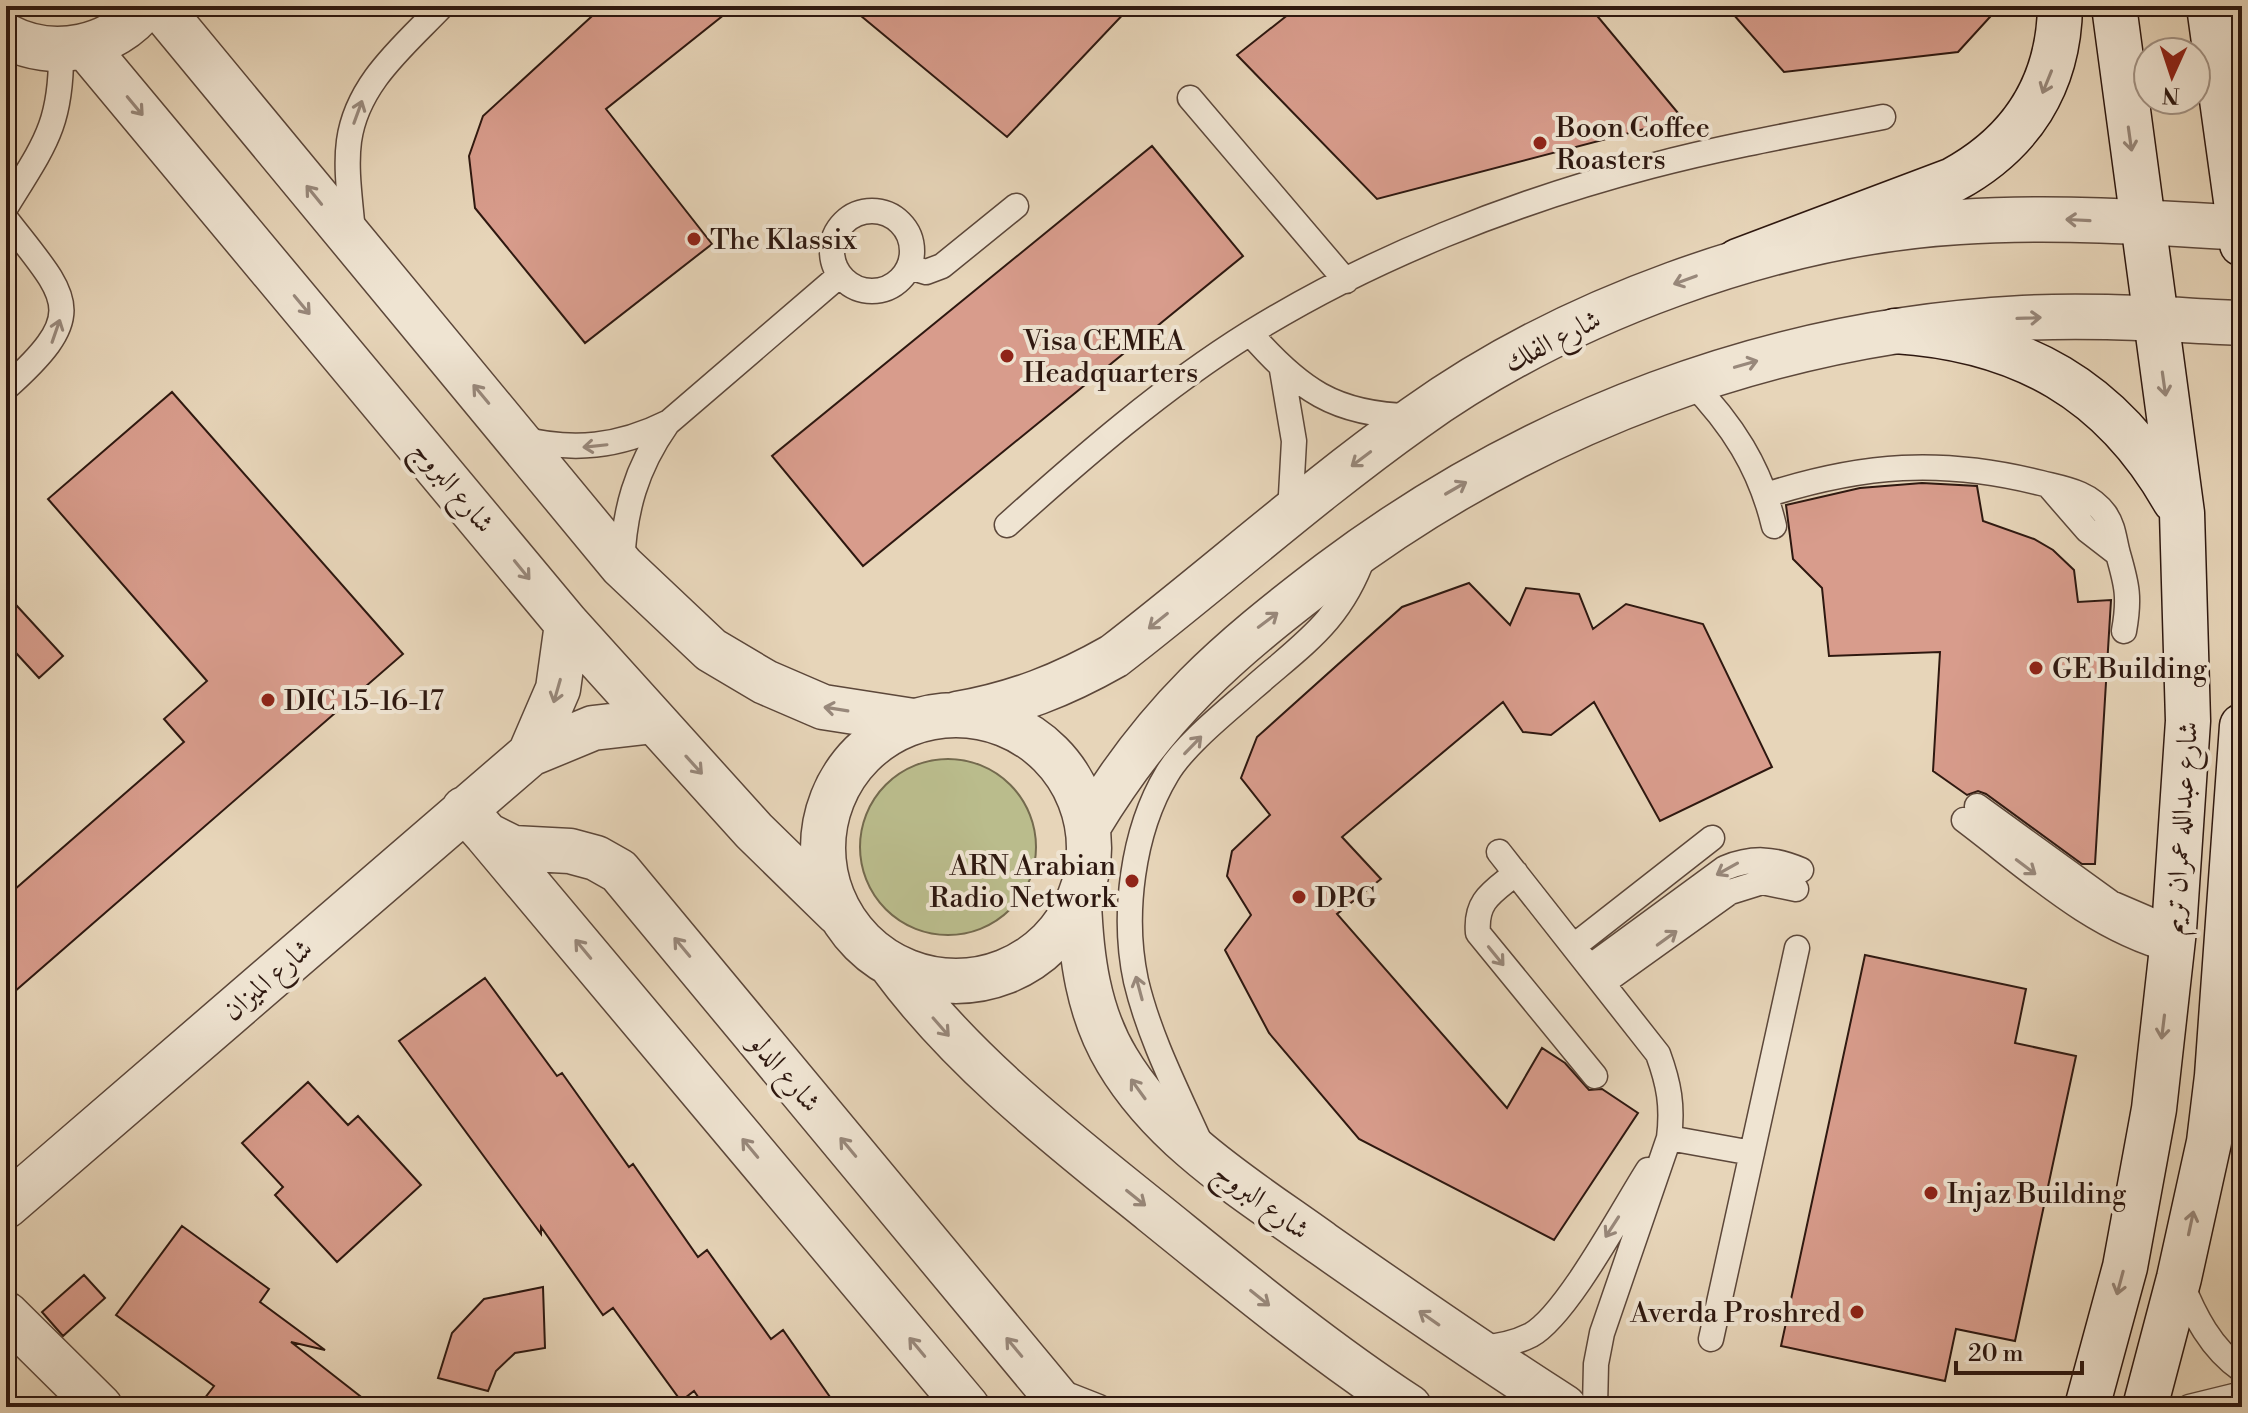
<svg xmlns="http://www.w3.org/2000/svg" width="2248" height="1413" viewBox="0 0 2248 1413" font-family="'Libre Bodoni',Amiri,serif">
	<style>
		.green { fill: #babc8c; stroke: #746a4e; stroke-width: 2 }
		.building { fill: #d89c8c; stroke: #2e1810; stroke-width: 2 }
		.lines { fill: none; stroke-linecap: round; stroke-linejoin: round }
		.service-casing { stroke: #5c473a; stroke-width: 27 }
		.minor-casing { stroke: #5c473a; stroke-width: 47 }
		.tertiary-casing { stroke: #5c473a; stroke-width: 47 }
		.secondary-casing { stroke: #2e1810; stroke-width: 47 }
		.service { stroke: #efe4d2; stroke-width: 24 }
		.minor { stroke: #efe4d2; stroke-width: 44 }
		.tertiary { stroke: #efe4d2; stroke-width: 44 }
		.secondary { stroke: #efe4d2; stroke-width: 44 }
		.oneway { stroke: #98887b }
		.poi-dot { fill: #8f2418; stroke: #efe4d2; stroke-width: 3 }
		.labels { text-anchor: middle; stroke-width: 8; stroke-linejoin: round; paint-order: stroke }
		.poi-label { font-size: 28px; fill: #2e1810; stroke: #efe4d2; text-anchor: start }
		.street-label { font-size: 28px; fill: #2e1810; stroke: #efe4d2 }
	</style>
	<rect width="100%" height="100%" fill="#e7d5b9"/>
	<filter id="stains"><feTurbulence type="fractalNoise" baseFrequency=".0025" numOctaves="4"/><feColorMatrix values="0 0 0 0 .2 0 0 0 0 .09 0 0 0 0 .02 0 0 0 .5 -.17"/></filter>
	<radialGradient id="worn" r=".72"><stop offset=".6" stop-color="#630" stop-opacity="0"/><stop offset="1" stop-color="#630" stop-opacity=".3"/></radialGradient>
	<path class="green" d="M860 847a88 88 0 1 1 176 0a88 88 0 1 1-176 0Z"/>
	<path class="building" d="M603,6H735L606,109L712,244L585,343L475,208L469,156L483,116Z
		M849,6H1131L1007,137Z
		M1299,6H1589L1683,119L1377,199L1237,55Z
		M1726,6H2000L1958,52L1784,72Z
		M1152,146L1243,256L863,566L772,456Z
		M172,392L403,654L6,999V897L184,742L164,719L207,681L48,499Z
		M1922,483L1977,486L1983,521L2034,539L2053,550L2074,570L2078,602L2111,600L2095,864H2082L1986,794L1978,791L1967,795L1933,771L1940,652L1829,656L1822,588L1793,559L1786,505L1860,488Z
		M1469,583L1510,625L1526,588L1579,594L1593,629L1626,604L1703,624L1772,767L1660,821L1594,702L1551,735L1523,732L1503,702L1342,837L1381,879L1337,914L1507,1108L1542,1048L1565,1063L1589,1090L1602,1089L1638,1113L1554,1240L1359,1139L1269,1033L1225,950L1251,915L1227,876L1232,851L1270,815L1241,778L1257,737L1402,607Z
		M6,594L63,656L39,678L6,642Z
		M1865,955L2026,989L2015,1043L2076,1056L2015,1341L1956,1329L1945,1381L1781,1346Z
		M485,978L557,1076L562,1073L629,1167L633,1164L698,1257L707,1250L771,1339L783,1330L837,1407H705L694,1391L681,1401L613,1308L603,1315L541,1227V1234L399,1041Z
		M308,1082L348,1125L358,1116L421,1185L337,1262L275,1195L283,1187L242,1143Z
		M182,1226L269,1289L260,1302L325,1350L291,1342L374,1407H198L214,1386L116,1315Z
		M84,1275L105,1298L63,1336L42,1312Z
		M543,1287L545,1348L515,1353L496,1371L488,1391L438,1378L452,1333L484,1299Z"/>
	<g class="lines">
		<g class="service-casing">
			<path id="service" d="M1190,98L1346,281
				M6,207C44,145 62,125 61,50
				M832 251a40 40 0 1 1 80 0a40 40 0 1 1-80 0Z
				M6,219C68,299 91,312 6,388
				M353,234C351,204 345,171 349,141C357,83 404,46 442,6
				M909,267L926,272L942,266L1016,206
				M1250,333C1299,389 1335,415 1411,416
				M1282,370L1294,441L1290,513
				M1690,381C1732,424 1760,467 1774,526
				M519,438C573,452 619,447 669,422L840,275
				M2048,485L2087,530L2118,554
				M1766,495C1863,464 1941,458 2041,483C2065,489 2089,492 2105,514C2114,527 2114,540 2118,554C2127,585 2130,598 2124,631
				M1007,525C1084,456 1162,388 1250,333C1371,258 1513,202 1651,166C1727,146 1806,132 1883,117
				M622,565C624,511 636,468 667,424
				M1977,806L2111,903L2174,930
				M1964,820C2029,869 2092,929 2172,950
				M1499,852L1658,1054C1669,1084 1673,1106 1669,1138L1602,1333L1596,1364L1595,1407
				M1516,873C1493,892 1475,900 1478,933L1595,1076
				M1574,946L1712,838
				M1590,967L1725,868C1752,857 1773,858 1801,870
				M1603,983L1730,892L1762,882L1796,889
				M1669,1138L1752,1153
				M1199,1140C1176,1089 1149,1036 1136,981C1122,916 1132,832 1167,774C1184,745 1227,711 1253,688C1304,643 1340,622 1364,555
				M2181,1282C2194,1315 2211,1349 2242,1370
				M1711,1339L1797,948
				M1478,1348C1497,1347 1513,1344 1531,1335C1567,1315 1623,1209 1648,1170
				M1054,1395L1071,1396L1099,1407
				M2189,1407L2242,1394"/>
		</g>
		<g class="minor-casing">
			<path id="minor" d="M159,6L622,566L711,650L765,682L823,707L913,721
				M6,36C53,61 113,49 146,6
				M85,46L567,624L754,831L838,913
				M530,754L558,689L567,624
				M464,809L487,835L513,848L570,851L596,858L619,871L1064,1407
				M487,835L967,1407
				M6,1206L530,754L593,728L654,721
				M6,1314L100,1407"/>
		</g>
		<g class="tertiary-casing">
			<path id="tertiary" d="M957,714C1015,704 1063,685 1114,656C1215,578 1311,492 1415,418C1564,311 1776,233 1959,222C2053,216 2148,222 2242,228
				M823 848a133 133 0 1 1 266 0a133 133 0 1 1-266 0Z
				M1089,825C1158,711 1225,653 1330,573C1531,422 1771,331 2023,318C2096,314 2169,320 2242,323
				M1079,902C1081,956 1088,1012 1117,1060C1165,1141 1248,1190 1323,1244C1403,1300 1482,1355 1564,1407
				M892,966C963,1062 1060,1137 1153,1212C1236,1279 1319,1348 1409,1407"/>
		</g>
		<g class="secondary-casing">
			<path id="secondary" d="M2209,6L2242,244
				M1738,261L1953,180C2021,143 2059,85 2060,6
				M1895,331C2021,339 2112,390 2175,501
				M2087,1407L2125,1267L2154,1109L2174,930L2188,721L2182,513L2114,6
				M2145,1407L2179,1278L2209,1142L2217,1076L2242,726"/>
		</g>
		<use href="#service" class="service"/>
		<use href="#minor" class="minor"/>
		<use href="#tertiary" class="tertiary"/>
		<use href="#secondary" class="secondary"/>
	</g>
	<defs><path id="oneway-shaft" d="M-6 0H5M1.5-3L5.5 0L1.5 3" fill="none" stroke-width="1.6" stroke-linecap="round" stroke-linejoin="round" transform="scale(2)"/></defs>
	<g class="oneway">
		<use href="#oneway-shaft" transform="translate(2047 82) rotate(112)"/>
		<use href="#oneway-shaft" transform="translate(135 106) rotate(50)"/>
		<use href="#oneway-shaft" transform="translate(358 112) rotate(-70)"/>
		<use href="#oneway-shaft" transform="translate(2130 139) rotate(82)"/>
		<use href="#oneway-shaft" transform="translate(314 195) rotate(-129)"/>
		<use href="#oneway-shaft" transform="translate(2078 220) rotate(-177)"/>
		<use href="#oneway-shaft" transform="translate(1685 280) rotate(160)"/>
		<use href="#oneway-shaft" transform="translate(302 305) rotate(50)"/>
		<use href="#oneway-shaft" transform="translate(2029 318) rotate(-2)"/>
		<use href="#oneway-shaft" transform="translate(56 331) rotate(-71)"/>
		<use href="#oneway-shaft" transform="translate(1746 364) rotate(-16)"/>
		<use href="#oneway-shaft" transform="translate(2164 384) rotate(82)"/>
		<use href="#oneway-shaft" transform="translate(481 394) rotate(-130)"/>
		<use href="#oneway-shaft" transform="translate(595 446) rotate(174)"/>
		<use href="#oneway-shaft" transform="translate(1361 459) rotate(143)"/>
		<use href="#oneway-shaft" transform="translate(1456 488) rotate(-30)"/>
		<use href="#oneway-shaft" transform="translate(522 570) rotate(51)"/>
		<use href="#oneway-shaft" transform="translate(1268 620) rotate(-37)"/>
		<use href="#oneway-shaft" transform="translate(1158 621) rotate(141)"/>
		<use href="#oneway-shaft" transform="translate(557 691) rotate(106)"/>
		<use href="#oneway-shaft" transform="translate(836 709) rotate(-171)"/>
		<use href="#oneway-shaft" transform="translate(1193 745) rotate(-46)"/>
		<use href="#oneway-shaft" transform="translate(694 765) rotate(48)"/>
		<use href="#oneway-shaft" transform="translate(2026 867) rotate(37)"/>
		<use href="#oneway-shaft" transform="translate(1727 869) rotate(151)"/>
		<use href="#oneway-shaft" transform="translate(1667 938) rotate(-36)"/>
		<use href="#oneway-shaft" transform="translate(682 947) rotate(-130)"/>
		<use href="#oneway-shaft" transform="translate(583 949) rotate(-130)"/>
		<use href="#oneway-shaft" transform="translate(1496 956) rotate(51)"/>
		<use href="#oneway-shaft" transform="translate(1139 988) rotate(-105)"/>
		<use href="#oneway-shaft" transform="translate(941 1027) rotate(49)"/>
		<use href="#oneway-shaft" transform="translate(2163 1027) rotate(97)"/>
		<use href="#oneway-shaft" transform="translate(1138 1089) rotate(-126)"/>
		<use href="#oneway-shaft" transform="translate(848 1147) rotate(-130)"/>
		<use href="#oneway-shaft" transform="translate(750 1148) rotate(-130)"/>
		<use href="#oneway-shaft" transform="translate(1136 1198) rotate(39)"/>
		<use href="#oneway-shaft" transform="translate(2191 1223) rotate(-78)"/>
		<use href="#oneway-shaft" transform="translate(1612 1227) rotate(123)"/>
		<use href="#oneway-shaft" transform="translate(2120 1283) rotate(105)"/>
		<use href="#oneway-shaft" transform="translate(1260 1298) rotate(39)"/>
		<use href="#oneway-shaft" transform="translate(1429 1318) rotate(-145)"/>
		<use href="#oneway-shaft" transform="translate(917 1347) rotate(-130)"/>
		<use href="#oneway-shaft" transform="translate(1014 1347) rotate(-130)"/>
	</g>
	<g class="poi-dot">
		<circle cx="1540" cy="143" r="8"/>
		<circle cx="694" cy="239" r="8"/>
		<circle cx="1007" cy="356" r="8"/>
		<circle cx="2036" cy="668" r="8"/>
		<circle cx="268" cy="700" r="8"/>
		<circle cx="1132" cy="881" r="8"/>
		<circle cx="1299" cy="897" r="8"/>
		<circle cx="1931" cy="1193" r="8"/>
		<circle cx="1857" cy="1312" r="8"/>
	</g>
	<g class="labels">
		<g class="poi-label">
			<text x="1556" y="137">Boon Coffee<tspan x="1556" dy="32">Roasters</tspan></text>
			<text x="710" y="249">The Klassix</text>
			<text x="1023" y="350">Visa CEMEA<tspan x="1023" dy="32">Headquarters</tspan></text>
			<text x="2052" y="678">GE Building</text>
			<text x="284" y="710">DIC 15-16-17</text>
			<text x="1116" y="875" text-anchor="end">ARN Arabian<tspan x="1116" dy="32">Radio Network</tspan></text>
			<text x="1315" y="907">DPG</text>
			<text x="1947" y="1203">Injaz Building</text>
			<text x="1841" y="1322" text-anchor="end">Averda Proshred</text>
		</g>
		<g class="street-label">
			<text transform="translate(1552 340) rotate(-27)" y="10">شارع الفلك</text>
			<text transform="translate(454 486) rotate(50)" y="10">شارع البروج</text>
			<text transform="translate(2180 828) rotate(-86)" y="10">شارع عبدالله عمران تريم</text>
			<text transform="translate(267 979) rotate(-41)" y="10">شارع الميزان</text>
			<text transform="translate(786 1072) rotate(50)" y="10">شارع الدلو</text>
			<text transform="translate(1262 1200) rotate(36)" y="10">شارع البروج</text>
		</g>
	</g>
	<rect width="2248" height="1413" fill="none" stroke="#e7d5b9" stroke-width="32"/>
	<rect x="8" y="8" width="2232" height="1397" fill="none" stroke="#2e1810" stroke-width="4"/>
	<rect x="16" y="16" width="2216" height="1381" fill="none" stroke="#2e1810" stroke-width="2"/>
	<g transform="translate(2172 76) rotate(183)"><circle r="38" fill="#efe4d2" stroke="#a29284" stroke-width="2"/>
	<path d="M0-6L14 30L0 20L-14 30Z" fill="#8f2418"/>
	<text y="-12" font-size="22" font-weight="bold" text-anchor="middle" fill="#2e1810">N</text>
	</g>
	<path d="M1956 1361v12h126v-12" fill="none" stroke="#2e1810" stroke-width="4"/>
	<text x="1968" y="1361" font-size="24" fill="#2e1810" stroke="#efe4d2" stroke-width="6" paint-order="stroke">20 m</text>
	<rect width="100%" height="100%" filter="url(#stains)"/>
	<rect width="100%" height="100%" fill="url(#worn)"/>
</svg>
